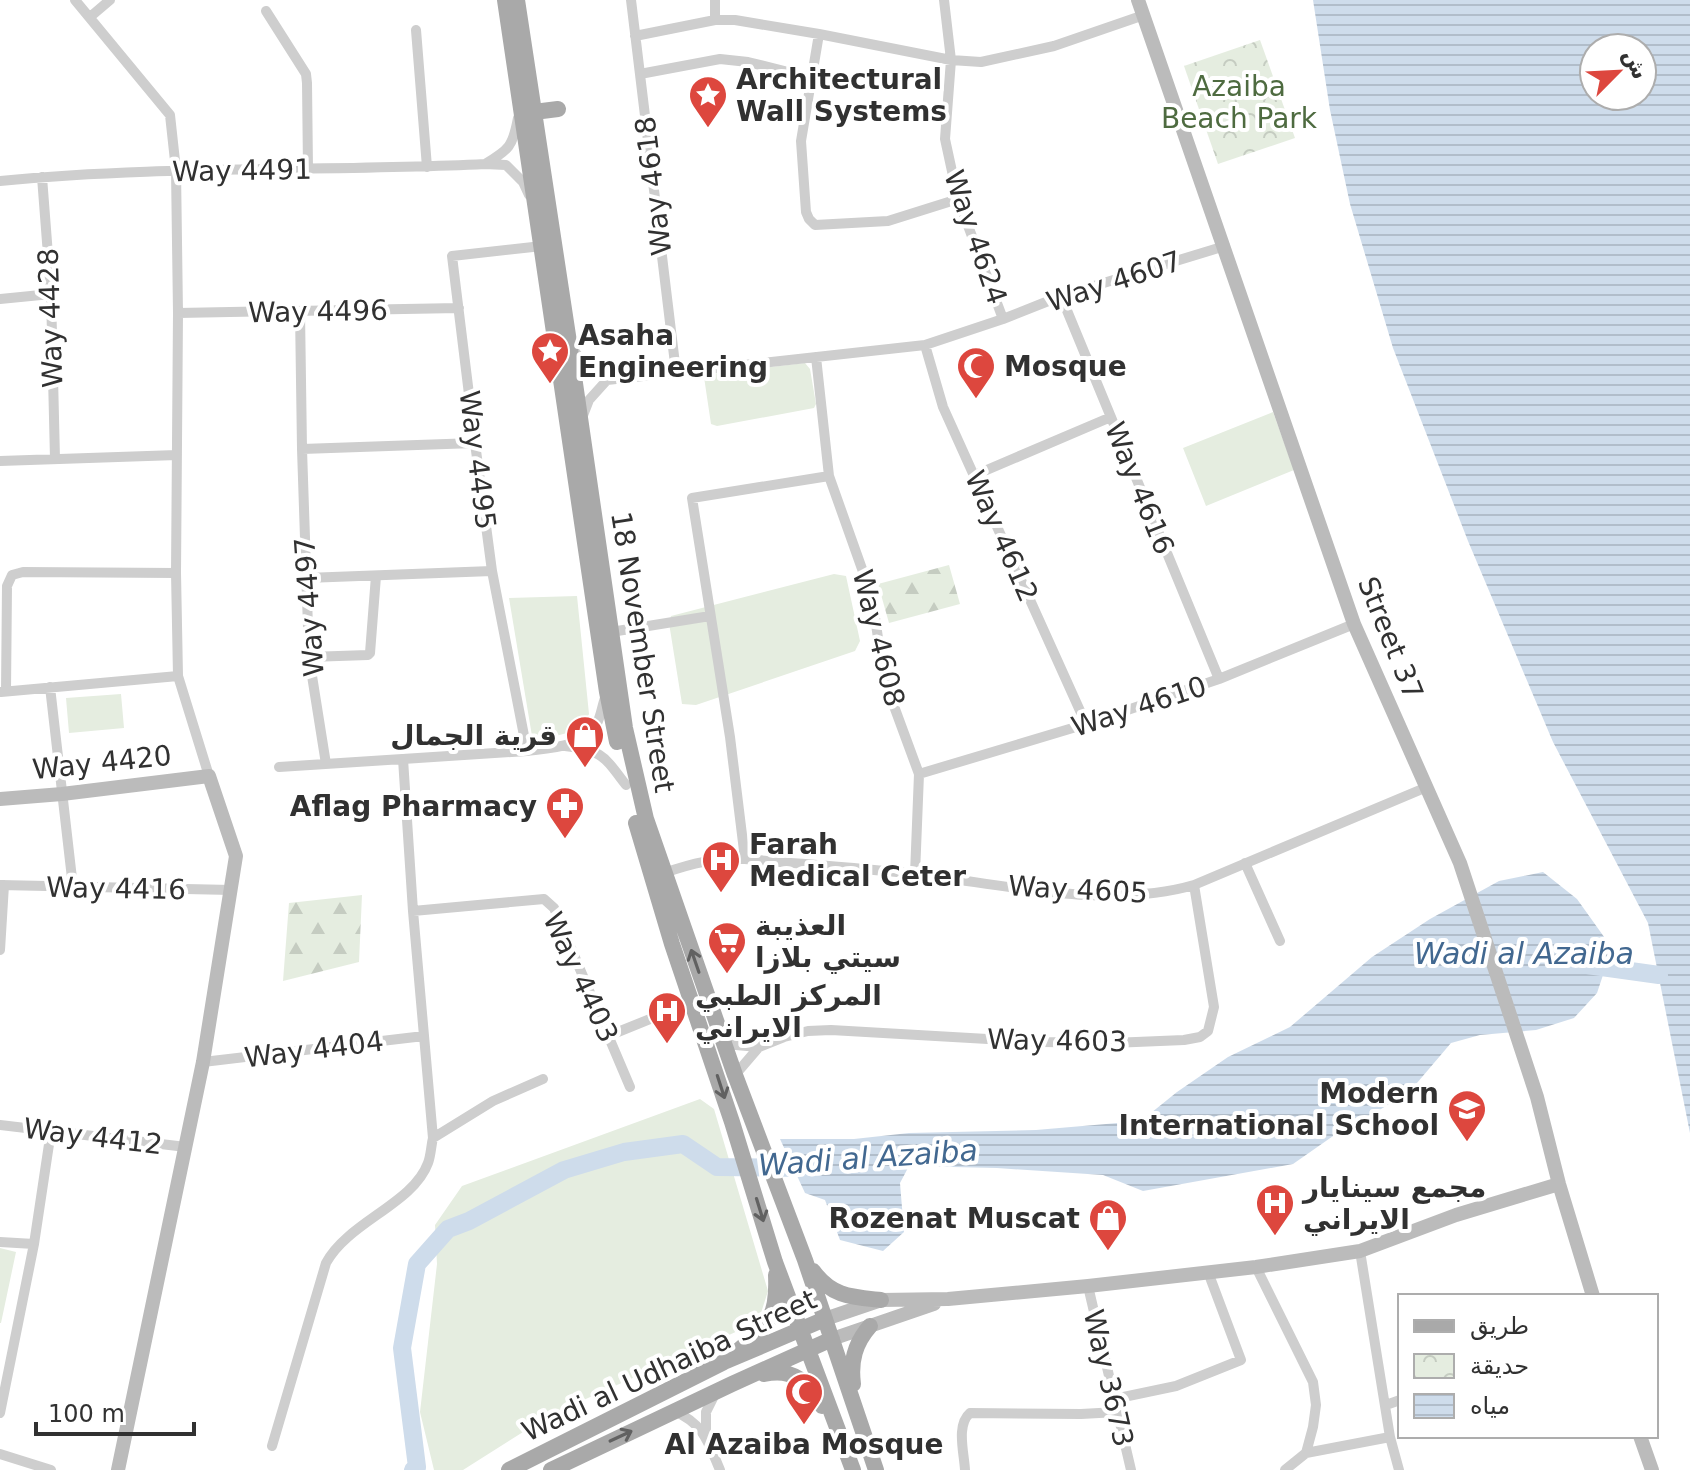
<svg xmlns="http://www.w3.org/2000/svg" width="1690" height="1470" viewBox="0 0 1690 1470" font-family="'DejaVu Sans',Cairo,sans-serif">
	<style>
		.green { fill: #e5ede0 }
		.forest { fill: url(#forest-firs) }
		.park { fill: url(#park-crowns) }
		.water { fill: url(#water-rules); fill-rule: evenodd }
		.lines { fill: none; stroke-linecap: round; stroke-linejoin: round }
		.river { stroke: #cedceb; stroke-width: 18 }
		.street { stroke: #cecece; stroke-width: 10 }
		.secondary { stroke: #bbb; stroke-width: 14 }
		.primary { stroke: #a9a9a9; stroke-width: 16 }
		.oneway { stroke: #616161 }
		.labels { text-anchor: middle; stroke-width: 8; stroke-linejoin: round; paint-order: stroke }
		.poi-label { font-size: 28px; font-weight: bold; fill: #313131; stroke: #fff; text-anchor: start }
		.park-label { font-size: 28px; fill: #4e6b40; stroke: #fff }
		.street-label { font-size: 28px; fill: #313131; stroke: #fff }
		.water-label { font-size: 30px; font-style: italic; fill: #426890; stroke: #fff }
	</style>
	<defs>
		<pattern id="forest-firs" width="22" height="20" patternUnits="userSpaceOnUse" patternTransform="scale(2)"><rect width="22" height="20" fill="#e5ede0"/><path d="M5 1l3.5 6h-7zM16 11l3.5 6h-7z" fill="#c5ccc1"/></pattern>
		<pattern id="park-crowns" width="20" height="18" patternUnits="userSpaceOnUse" patternTransform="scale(2)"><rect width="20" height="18" fill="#e5ede0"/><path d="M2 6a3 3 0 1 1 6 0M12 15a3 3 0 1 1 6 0" fill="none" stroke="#c5ccc1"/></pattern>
		<pattern id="water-rules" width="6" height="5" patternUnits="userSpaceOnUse" patternTransform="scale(2)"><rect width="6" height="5" fill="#cedceb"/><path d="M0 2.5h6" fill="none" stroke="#b1bdca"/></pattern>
	</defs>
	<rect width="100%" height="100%" fill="#fff"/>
	<path class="green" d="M805,363L810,369L816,404L814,408L717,426L711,424L704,377L710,374Z
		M1273,412L1294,470L1206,506L1183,448Z
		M834,574L846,576L860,641L855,651L696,705L682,704L669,623L671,616Z
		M577,596L589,714L582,729L533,742L509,598Z
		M121,694L124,728L69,733L66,698Z
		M700,1099L714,1109L768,1291L761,1313L749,1326L550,1415L463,1470H434L420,1412L437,1264L435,1225L462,1186Z
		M0,1248L16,1252L1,1323H0Z"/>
	<path class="forest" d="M949,565L960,604L889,623L878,584Z
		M362,895L359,962L283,981L289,903Z"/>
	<path class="park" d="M1260,40L1295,138L1218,164L1184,66Z"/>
	<path class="water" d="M1313,0H1690V1133L1648,923L1553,742L1468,541L1393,348L1350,204L1330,110ZM1594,48H1642V96H1594Z
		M1543,872L1577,899L1612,948L1597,993L1574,1018L1536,1030L1480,1035L1451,1043L1411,1090L1378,1111L1346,1127L1293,1164L1143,1191L1103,1175L997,1168L909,1166L900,1183L904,1232L883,1251L840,1240L825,1200L805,1193L780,1139H854L909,1133L1036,1130L1141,1121L1177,1092L1228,1057L1290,1027L1372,957L1430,919L1499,881Z"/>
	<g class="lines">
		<path class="river" d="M1580,964L1659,975
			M413,1470L417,1467L402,1348L417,1264L448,1229L469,1221L564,1170L624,1152L683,1144L717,1167L816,1168"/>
		<path class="street" d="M75,0L170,115L176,170L178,313L176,573L178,676L209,776
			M631,0L676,372
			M715,0V20
			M944,0L951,60L945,139L958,199L1003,319
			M266,11L306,74L307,83L308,169
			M90,17L110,0
			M416,30L427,167
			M819,34L801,141L806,212L809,219L815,225L888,221L958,199
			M635,36L715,20H735L819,34L951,60L981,62L1054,46L1144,15
			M640,74L720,59L748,62L812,78
			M518,118C513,146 509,150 485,164L506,165L523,182L529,195
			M42,177L51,294L55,459
			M0,181C161,165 323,172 485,164
			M1061,296L1219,679
			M0,299L51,294
			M300,312L302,449L309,657L326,764
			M178,313L459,308
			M925,345L943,407L1086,724
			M572,348L585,365L607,380L925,345L1003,319L1061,296L1225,246
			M816,357L829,476L872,597L884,679L919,774L915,874
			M582,418L589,400L607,380
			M302,449L475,443
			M0,461L177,455
			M975,475L1111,417
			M306,578L492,571
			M611,632L710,616
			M309,657L368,655L370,653L376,576
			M50,687L73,887
			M6,691L7,586L12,575L23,572L176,573
			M1,692L178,676
			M565,746C603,751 603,755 626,785
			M527,751L492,571L475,443L452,256L542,246
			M279,767L527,751C551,748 585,747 597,723C601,716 602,706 605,698
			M919,774L1086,724L1219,679L1354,624
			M745,859L730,737L692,498L829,476
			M1245,863L1280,941
			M664,873C693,863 714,858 745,859C802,864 859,868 916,874C1003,884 1108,910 1194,885L1427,787
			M0,885L232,890
			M413,911L544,899L554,908L630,1087
			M0,950L4,885
			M608,1036L692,1002
			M724,1044L759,1047L784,1037L808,1031L831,1030L1042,1042L1112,1043L1184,1040L1200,1037L1208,1031L1214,1007L1194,885
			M203,1062L424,1036
			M735,1075L759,1047
			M0,1125L186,1147
			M433,1138L493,1101L543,1079
			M0,1242L34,1244
			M1360,1251L1390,1437L1399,1470
			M1256,1267L1313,1382L1316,1405L1313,1427L1306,1453
			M1088,1286L1131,1470
			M1114,1399L1176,1386L1241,1360L1208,1272
			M1386,1405L1400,1400
			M674,1411C704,1424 708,1442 720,1470
			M0,1413L34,1244L51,1131
			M706,1436V1412L716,1392
			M272,1446L326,1263C348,1222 413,1204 428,1163C431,1155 431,1146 433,1138L413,911L403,759
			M0,1454L51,1470
			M965,1470C964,1452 956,1425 970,1413L1081,1414L1117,1412
			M1285,1470L1306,1453L1390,1437"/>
		<path class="secondary" d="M1138,0L1354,624L1460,863L1537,1097L1559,1184L1593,1296
			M0,799L62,794L209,776L236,856L203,1062L118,1470
			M825,1319L881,1300L948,1299L1088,1286L1256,1267L1360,1251L1456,1215L1559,1184
			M832,1339L934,1304
			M1640,1436L1652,1470"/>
		<path class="primary" d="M505,0L607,692L617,742
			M517,0L569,342L625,728L646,819L735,1075L805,1260L876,1470
			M534,112L558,109
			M636,823L672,944L732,1122L775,1262L853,1470
			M813,1271C832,1297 852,1297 881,1300
			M739,1350C769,1324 778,1317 776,1275
			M764,1374C795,1367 806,1383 822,1406
			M853,1384C850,1361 855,1343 870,1326
			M509,1470L724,1362L825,1319
			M551,1470L732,1384L832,1339"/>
	</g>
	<defs><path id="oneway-shaft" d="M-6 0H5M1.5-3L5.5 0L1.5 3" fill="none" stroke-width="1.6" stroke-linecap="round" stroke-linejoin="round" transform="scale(2)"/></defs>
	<g class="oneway">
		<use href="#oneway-shaft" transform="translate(695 961) rotate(-109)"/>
		<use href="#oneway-shaft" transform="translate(721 1087) rotate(72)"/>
		<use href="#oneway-shaft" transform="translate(760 1210) rotate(73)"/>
		<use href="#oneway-shaft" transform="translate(621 1436) rotate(-25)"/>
	</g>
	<defs>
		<g id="sight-pin" transform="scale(2)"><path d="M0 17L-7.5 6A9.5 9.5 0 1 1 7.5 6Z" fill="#dd473e" stroke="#fff"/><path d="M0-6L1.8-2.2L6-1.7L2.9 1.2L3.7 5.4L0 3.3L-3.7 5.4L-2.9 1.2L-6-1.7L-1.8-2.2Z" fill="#fff"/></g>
		<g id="mosque-pin" transform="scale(2)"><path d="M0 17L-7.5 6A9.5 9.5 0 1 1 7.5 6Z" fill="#dd473e" stroke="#fff"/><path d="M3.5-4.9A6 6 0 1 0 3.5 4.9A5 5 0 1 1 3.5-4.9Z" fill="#fff"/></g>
		<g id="shop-pin" transform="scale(2)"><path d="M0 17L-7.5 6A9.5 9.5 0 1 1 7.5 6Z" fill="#dd473e" stroke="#fff"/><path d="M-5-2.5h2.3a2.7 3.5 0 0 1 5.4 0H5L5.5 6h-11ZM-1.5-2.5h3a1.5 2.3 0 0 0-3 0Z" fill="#fff"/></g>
		<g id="pharmacy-pin" transform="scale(2)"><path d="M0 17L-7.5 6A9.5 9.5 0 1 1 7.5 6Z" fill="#dd473e" stroke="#fff"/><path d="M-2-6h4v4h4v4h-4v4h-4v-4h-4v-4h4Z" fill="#fff"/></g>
		<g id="hospital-pin" transform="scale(2)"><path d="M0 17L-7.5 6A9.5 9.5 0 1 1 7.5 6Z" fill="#dd473e" stroke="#fff"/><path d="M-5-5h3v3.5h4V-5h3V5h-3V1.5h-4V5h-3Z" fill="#fff"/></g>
		<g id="supermarket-pin" transform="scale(2)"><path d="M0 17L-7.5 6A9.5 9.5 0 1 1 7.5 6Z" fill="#dd473e" stroke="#fff"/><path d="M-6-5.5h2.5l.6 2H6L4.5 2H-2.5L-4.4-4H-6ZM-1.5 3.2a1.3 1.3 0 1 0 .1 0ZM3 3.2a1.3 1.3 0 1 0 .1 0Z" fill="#fff"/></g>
		<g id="school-pin" transform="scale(2)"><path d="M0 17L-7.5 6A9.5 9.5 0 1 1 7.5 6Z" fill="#dd473e" stroke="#fff"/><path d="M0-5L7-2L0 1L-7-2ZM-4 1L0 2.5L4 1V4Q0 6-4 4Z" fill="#fff"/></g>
	</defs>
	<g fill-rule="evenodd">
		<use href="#sight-pin" x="708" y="95"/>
		<use href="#sight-pin" x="550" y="351"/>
		<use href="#mosque-pin" x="976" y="366"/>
		<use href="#shop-pin" x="585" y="735"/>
		<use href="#pharmacy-pin" x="565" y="806"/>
		<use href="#hospital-pin" x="721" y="860"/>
		<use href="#supermarket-pin" x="727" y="941"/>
		<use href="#hospital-pin" x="667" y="1011"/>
		<use href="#school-pin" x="1467" y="1109"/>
		<use href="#hospital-pin" x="1275" y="1203"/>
		<use href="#shop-pin" x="1108" y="1218"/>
		<use href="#mosque-pin" x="804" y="1392"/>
	</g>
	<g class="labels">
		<g class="poi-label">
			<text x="736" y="89">Architectural<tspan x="736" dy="32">Wall Systems</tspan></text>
			<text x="578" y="345">Asaha<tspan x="578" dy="32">Engineering</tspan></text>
			<text x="1004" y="376">Mosque</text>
			<text x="557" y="745" text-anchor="end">قرية الجمال</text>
			<text x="537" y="816" text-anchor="end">Aflag Pharmacy</text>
			<text x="749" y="854">Farah<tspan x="749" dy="32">Medical Ceter</tspan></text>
			<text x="755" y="935">العذيبة<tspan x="755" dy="32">سيتي بلازا</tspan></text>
			<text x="695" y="1005">المركز الطبي<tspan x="695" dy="32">الايراني</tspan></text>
			<text x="1439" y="1103" text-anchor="end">Modern<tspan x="1439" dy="32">International School</tspan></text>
			<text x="1303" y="1197">مجمع سينايار<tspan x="1303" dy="32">الايراني</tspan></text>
			<text x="1080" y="1228" text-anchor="end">Rozenat Muscat</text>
			<text x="804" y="1454" text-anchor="middle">Al Azaiba Mosque</text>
		</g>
		<g class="park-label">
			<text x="1239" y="96">Azaiba<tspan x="1239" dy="32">Beach Park</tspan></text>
		</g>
		<g class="street-label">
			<text transform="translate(242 170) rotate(-1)" y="10">Way 4491</text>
			<text transform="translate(653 186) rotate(-97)" y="10">Way 4618</text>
			<text transform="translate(976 237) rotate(71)" y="10">Way 4624</text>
			<text transform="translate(1114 281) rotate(-18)" y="10">Way 4607</text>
			<text transform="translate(318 311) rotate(-1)" y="10">Way 4496</text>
			<text transform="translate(50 318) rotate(-92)" y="10">Way 4428</text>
			<text transform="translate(478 460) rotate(83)" y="10">Way 4495</text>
			<text transform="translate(1140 488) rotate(68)" y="10">Way 4616</text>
			<text transform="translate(1002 536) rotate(66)" y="10">Way 4612</text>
			<text transform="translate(309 607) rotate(-94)" y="10">Way 4497</text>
			<text transform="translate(879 638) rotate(76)" y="10">Way 4608</text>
			<text transform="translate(1391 638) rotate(68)" y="10">Street 37</text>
			<text transform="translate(643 652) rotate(81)" y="10">18 November Street</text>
			<text transform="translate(1139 706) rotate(-18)" y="10">Way 4610</text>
			<text transform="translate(102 762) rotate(-6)" y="10">Way 4420</text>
			<text transform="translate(116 888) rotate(1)" y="10">Way 4416</text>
			<text transform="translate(1078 889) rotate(3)" y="10">Way 4605</text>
			<text transform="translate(581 977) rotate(65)" y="10">Way 4403</text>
			<text transform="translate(1057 1040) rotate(1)" y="10">Way 4603</text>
			<text transform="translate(314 1049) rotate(-7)" y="10">Way 4404</text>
			<text transform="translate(93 1136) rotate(7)" y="10">Way 4412</text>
			<text transform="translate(669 1365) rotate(-25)" y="10">Wadi al Udhaiba Street</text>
			<text transform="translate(1109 1378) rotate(77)" y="10">Way 3673</text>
		</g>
		<g class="water-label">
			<text x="1524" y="964">Wadi al Azaiba</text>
			<text transform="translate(868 1158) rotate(-4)" y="10">Wadi al Azaiba</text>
		</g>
	</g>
	<rect x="1398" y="1294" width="260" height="144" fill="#ffffff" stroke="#adadad" stroke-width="2"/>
	<rect x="1414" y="1320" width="40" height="12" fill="#a9a9a9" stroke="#adadad" stroke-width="2"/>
	<text x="1470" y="1334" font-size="24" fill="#313131">طريق</text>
	<rect x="1414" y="1354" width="40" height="24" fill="url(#park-crowns)" stroke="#adadad" stroke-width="2"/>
	<text x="1470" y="1374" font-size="24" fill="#313131">حديقة</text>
	<rect x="1414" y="1394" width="40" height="24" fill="url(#water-rules)" stroke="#adadad" stroke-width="2"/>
	<text x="1470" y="1414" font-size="24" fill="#313131">مياه</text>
	<g transform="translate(1618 72) rotate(66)"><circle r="38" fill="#ffffff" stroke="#adadad" stroke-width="2"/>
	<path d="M0-6L14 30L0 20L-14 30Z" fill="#dd473e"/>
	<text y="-12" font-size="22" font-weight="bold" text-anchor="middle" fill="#313131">ش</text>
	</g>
	<path d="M36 1422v12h158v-12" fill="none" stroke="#313131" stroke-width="4"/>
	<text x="48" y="1422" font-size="24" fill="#313131" stroke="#ffffff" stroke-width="6" paint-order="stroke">100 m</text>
</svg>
